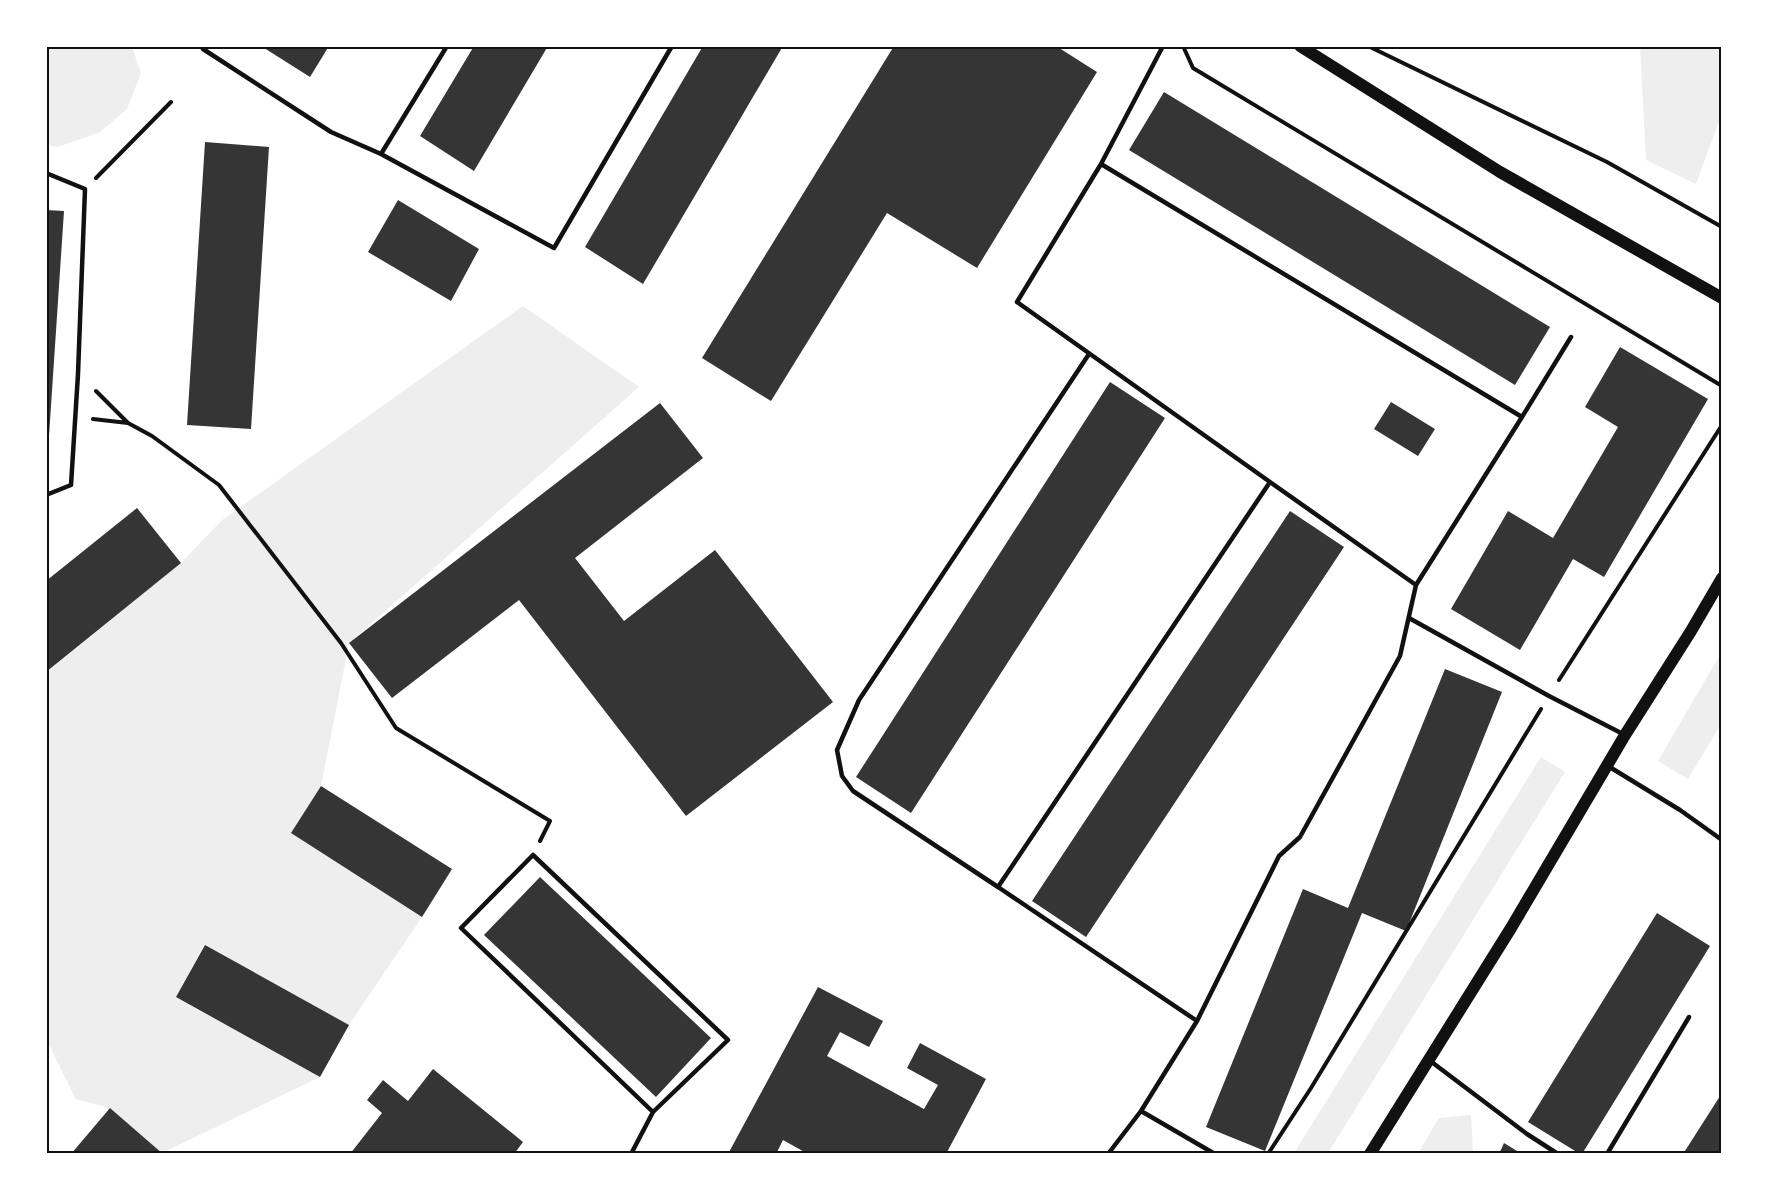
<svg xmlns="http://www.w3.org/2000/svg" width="1768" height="1200" viewBox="0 0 1768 1200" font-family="'IBM Plex Serif',serif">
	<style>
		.green { fill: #eee }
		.building { fill: #353535 }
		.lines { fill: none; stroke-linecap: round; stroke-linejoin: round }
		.path { stroke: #111; stroke-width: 4 }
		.service { stroke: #111; stroke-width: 4.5 }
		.secondary { stroke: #111; stroke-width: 12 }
		.neatline { fill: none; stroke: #111; stroke-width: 2 }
	</style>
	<rect width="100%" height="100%" fill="#fff"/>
	<path class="green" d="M46,47H132L141,73L127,109L100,132L58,147L47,145Z
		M1640,47H1721V116L1696,184L1646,160Z
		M523,306L639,387L349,643L321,786L291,833L422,917L349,1025L204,945L176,997L320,1077L162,1153L110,1108L76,1099L47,1041V672L181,563L222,520Z
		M1721,653V724L1688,779L1658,761Z
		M1541,757L1565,772L1328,1153H1294Z
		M1471,1115L1473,1153H1418L1439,1118Z"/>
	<path class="building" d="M261,46H329L310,77Z
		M474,46H548L474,171L420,136Z
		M703,46H783L643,284L585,247Z
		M894,46H1056L1097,72L977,268L887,213L771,401L702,358Z
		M1164,92L1550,327L1515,385L1129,150Z
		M205,142L269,147L251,429L187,425Z
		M398,200L479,249L451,301L368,252Z
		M46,210L64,211L48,451L46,450Z
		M1620,347L1708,399L1604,577L1573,559L1520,650L1451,609L1508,511L1553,538L1618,427L1585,407Z
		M1110,382L1165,418L911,813L856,777Z
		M1391,402L1435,429L1418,456L1374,429Z
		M660,403L703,458L575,558L624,621L715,550L833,702L686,816L519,600L392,698L349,643Z
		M137,508L181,563L46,672V581Z
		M1290,511L1344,547L1086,937L1032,901Z
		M1445,669L1502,692L1406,931L1362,913L1265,1151L1206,1127L1303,889L1348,908Z
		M321,786L452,869L422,917L291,833Z
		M540,877L711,1038L656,1097L484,935Z
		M1657,913L1710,946L1582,1154H1580L1528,1122Z
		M205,945L349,1025L320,1077L176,997Z
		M818,987L883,1021L869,1047L840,1032L827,1056L924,1109L938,1085L907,1068L920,1043L986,1079L946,1154H808L783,1140L776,1154H728Z
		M433,1069L523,1142L514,1154H350L382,1113L367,1100L383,1080L408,1101Z
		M1722,1093V1154H1683Z
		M110,1108L163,1154H71Z
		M1504,1143L1522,1154H1499Z"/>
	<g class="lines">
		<path class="path" d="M1183,46L1193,68L1722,386
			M1368,46L1607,162L1722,227
			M96,178L171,102
			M96,391L128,423L152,436L219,485L341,643L396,728L550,821L540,841
			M93,419L128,423
			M1559,680L1722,425
			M1268,1154L1311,1088L1541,709"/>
		<path class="service" d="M205,46L203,49L331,132L381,154L554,248L672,46
			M1163,46L1101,164L1522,417L1416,585L1400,656L1300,837L1279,856L1197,1021
			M381,154L447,46
			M1101,164L1017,302L1270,482
			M46,173L85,189L78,374L71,485L46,495
			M1522,417L1571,337
			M1409,618L1549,696L1623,734
			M1608,766L1680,810L1722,840
			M998,887L853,791L842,776L837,750L859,700L1089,354
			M1429,1060L1527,1134L1558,1154
			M1141,1111L1215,1154
			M631,1154L653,1112L728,1040L533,855L461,928L653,1112
			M1108,1154L1141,1111L1197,1021L998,887L1270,482L1416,585
			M1607,1154L1689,1017"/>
		<path class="secondary" d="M1300,46L1500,172L1722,298
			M1370,1154L1511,928L1625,735L1691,631L1722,578"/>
	</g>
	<rect width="1768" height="1200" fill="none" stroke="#ffffff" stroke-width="96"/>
	<rect x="48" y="48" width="1672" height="1104" class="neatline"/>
</svg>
